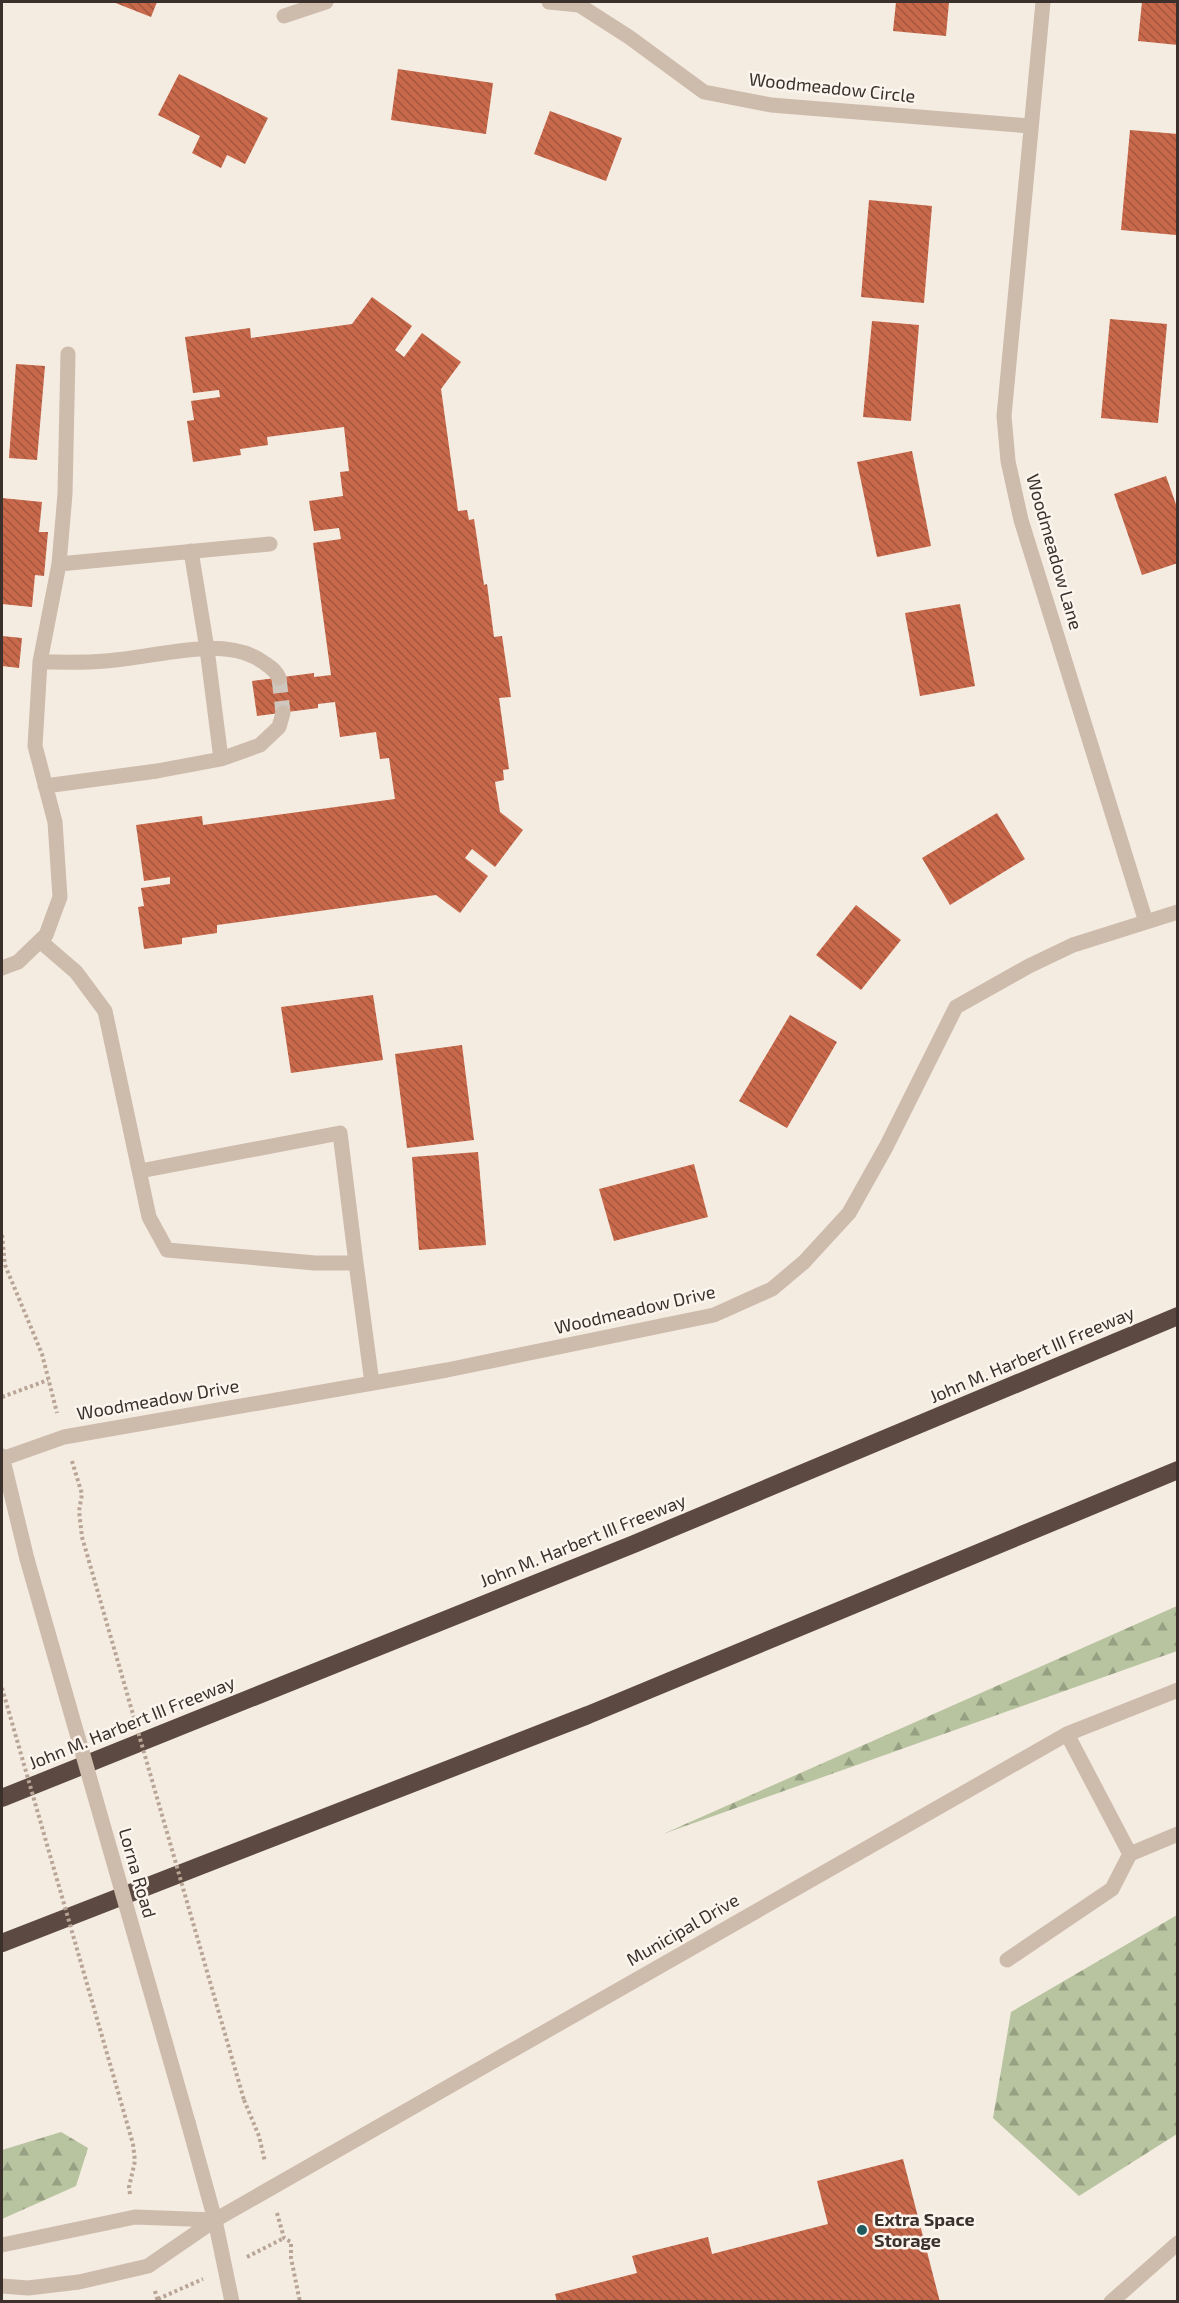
<svg xmlns="http://www.w3.org/2000/svg" width="1179" height="2303" viewBox="0 0 1179 2303" font-family="'Exo 2',sans-serif">
	<style>
		.forest { fill: url(#forest-firs) }
		.building { fill: url(#building-back-hatch) }
		.lines { fill: none; stroke-linecap: round; stroke-linejoin: round }
		.minor-tunnel { stroke: #cfc6bd; stroke-width: 15; stroke-dasharray: 15 8; stroke-linecap: butt }
		.path { stroke: #b9a596; stroke-width: 4; stroke-dasharray: 3 3; stroke-linecap: butt }
		.minor { stroke: #cdbbac; stroke-width: 15 }
		.highway { stroke: #5c4a42; stroke-width: 18 }
		.path-bridge { stroke: #b9a596; stroke-width: 4; stroke-dasharray: 3 3; stroke-linecap: butt }
		.minor-bridge { stroke: #cdbbac; stroke-width: 15 }
		.poi-dot { fill: #1f5a5e; stroke: #fbf5ee; stroke-width: 2 }
		.labels { text-anchor: middle; stroke-width: 5; stroke-linejoin: round; paint-order: stroke }
		.street-label { font-size: 18px; fill: #3b302b; stroke: #fbf5ee }
		.poi-label { font-size: 18px; font-weight: bold; fill: #3b302b; stroke: #fbf5ee; text-anchor: start }
	</style>
	<defs>
		<pattern id="forest-firs" width="22" height="20" patternUnits="userSpaceOnUse" patternTransform="scale(1.5)"><rect width="22" height="20" fill="#b8c4a0"/><path d="M5 1l3.5 6h-7zM16 11l3.5 6h-7z" fill="#97a083"/></pattern>
		<pattern id="building-back-hatch" width="6" height="6" patternUnits="userSpaceOnUse" patternTransform="scale(1.5)"><rect width="6" height="6" fill="#c8694b"/><path d="M-1 5l2 2M0 0l6 6M5-1l2 2" fill="none" stroke="#a4573f"/></pattern>
	</defs>
	<rect width="100%" height="100%" fill="#f4ebe1"/>
	<path class="forest" d="M1177,1606V1651L663,1834Z
		M1177,1915V2134L1079,2196L993,2118L1011,2012Z
		M61,2132L88,2148L76,2186L2,2219V2150Z"/>
	<path class="building" d="M113,2H157L151,17Z
		M896,2H949L946,36L893,31Z
		M1142,2H1178V45L1138,41Z
		M398,69L493,83L486,134L391,120Z
		M179,74L268,118L245,164L227,155L221,168L192,153L200,136L158,115Z
		M550,111L622,138L606,181L534,154Z
		M1130,130L1178,134L1176,235L1121,230Z
		M869,200L932,206L924,303L861,297Z
		M372,297L412,326L395,350L404,357L422,333L461,362L441,389L458,511L467,510L469,520L474,519L484,585L487,584L494,637L502,636L511,697L499,698L509,769L503,770L504,780L495,782L500,812L523,830L495,867L472,849L465,858L488,876L460,913L436,895L217,925V933L182,938V944L144,949L138,907L144,906L141,888L170,884V877L144,881L136,825L202,816L203,825L395,799L389,758L380,759L376,732L340,737L335,702L318,704V708L257,716L252,681L314,673V677L331,675L313,543L341,539L339,528L314,531L309,501L343,496L340,472L349,471L344,427L267,437L268,445L240,449L241,455L193,462L187,421L194,420L191,401L220,397L219,390L193,393L185,337L250,328L251,338L352,324Z
		M1110,319L1167,324L1158,423L1101,418Z
		M872,321L919,325L911,421L863,417Z
		M16,364L45,366L37,460L9,458Z
		M912,451L931,546L877,557L857,462Z
		M1166,476L1178,510V563L1142,575L1114,494Z
		M2,498L42,502L39,532H48L44,576L35,575L32,607L2,604Z
		M960,604L975,686L920,696L905,613Z
		M2,636L22,638L19,668L2,666Z
		M997,813L1025,859L950,905L922,858Z
		M856,905L901,940L861,990L816,955Z
		M373,995L383,1060L291,1073L281,1007Z
		M790,1015L837,1042L787,1128L739,1101Z
		M462,1045L474,1140L407,1148L395,1054Z
		M478,1152L486,1245L419,1250L412,1157Z
		M694,1164L708,1217L614,1241L599,1189Z
		M903,2159L940,2302H557L555,2294L637,2273L632,2256L708,2237L712,2254L828,2224L817,2181Z"/>
	<g class="lines">
		<path class="minor-tunnel" d="M279,678L283,713"/>
		<path class="path" d="M2,1235L5,1265L42,1354L57,1413
			M2,1397L48,1380
			M72,1461L82,1494L79,1511L82,1537
			M244,2100L259,2136L265,2162
			M130,2194L129,2187L135,2161L133,2144
			M277,2213L284,2238L291,2242V2258L300,2302
			M247,2257L284,2238
			M155,2291L158,2302
			M158,2299L203,2279"/>
		<path class="minor" d="M549,2L579,5L629,37L704,92L771,105L1030,126
			M1043,2L1004,416L1008,461L1021,520L1146,922
			M284,16L326,2
			M191,551L207,649L221,759
			M59,564L270,544
			M40,662C61,662 83,663 105,661C152,659 222,633 263,662C270,667 276,670 279,678
			M45,786L157,771L221,759L260,745L279,727L283,713
			M40,941L76,972L105,1011L149,1217L167,1250L315,1263H356L372,1383
			M2,968L18,962L46,935L60,897L55,822L35,746L40,662L59,564L65,494L68,354
			M140,1171L340,1133L356,1263
			M2,1456L27,1559
			M2,1459L64,1437L447,1370L714,1315L772,1289L804,1262L849,1213L886,1147L956,1007L1029,966L1073,945L1178,912
			M1130,1854L1178,1834
			M1007,1960L1112,1889L1130,1854L1067,1734
			M188,2122L215,2220L232,2302
			M215,2220L1067,1734L1178,1690
			M2,2245L135,2217L215,2220L148,2266L79,2282L28,2288L2,2286
			M1111,2302L1178,2243"/>
		<path class="highway" d="M2,1798L634,1544L1178,1316
			M2,1943L588,1715L1178,1470"/>
		<path class="path-bridge" d="M82,1537L244,2100
			M2,1688L133,2144"/>
		<path class="minor-bridge" d="M27,1559L188,2122"/>
	</g>
	<circle class="poi-dot" cx="862" cy="2230" r="6"/>
	<g class="labels">
		<g class="street-label">
			<text transform="translate(832 88) rotate(6)" y="6">Woodmeadow Circle</text>
			<text transform="translate(1054 552) rotate(74)" y="6">Woodmeadow Lane</text>
			<text transform="translate(635 1310) rotate(-13)" y="6">Woodmeadow Drive</text>
			<text transform="translate(1032 1355) rotate(-23)" y="6">John M. Harbert III Freeway</text>
			<text transform="translate(158 1400) rotate(-10)" y="6">Woodmeadow Drive</text>
			<text transform="translate(583 1541) rotate(-22)" y="6">John M. Harbert III Freeway</text>
			<text transform="translate(132 1723) rotate(-22)" y="6">John M. Harbert III Freeway</text>
			<text transform="translate(137 1873) rotate(74)" y="6">Lorna Road</text>
			<text transform="translate(683 1930) rotate(-30)" y="6">Municipal Drive</text>
		</g>
		<g class="poi-label">
			<text x="874" y="2226">Extra Space<tspan x="874" dy="21">Storage</tspan></text>
		</g>
	</g>
	<rect width="1179" height="2303" fill="none" stroke="#3b302b" stroke-width="6"/>
</svg>
